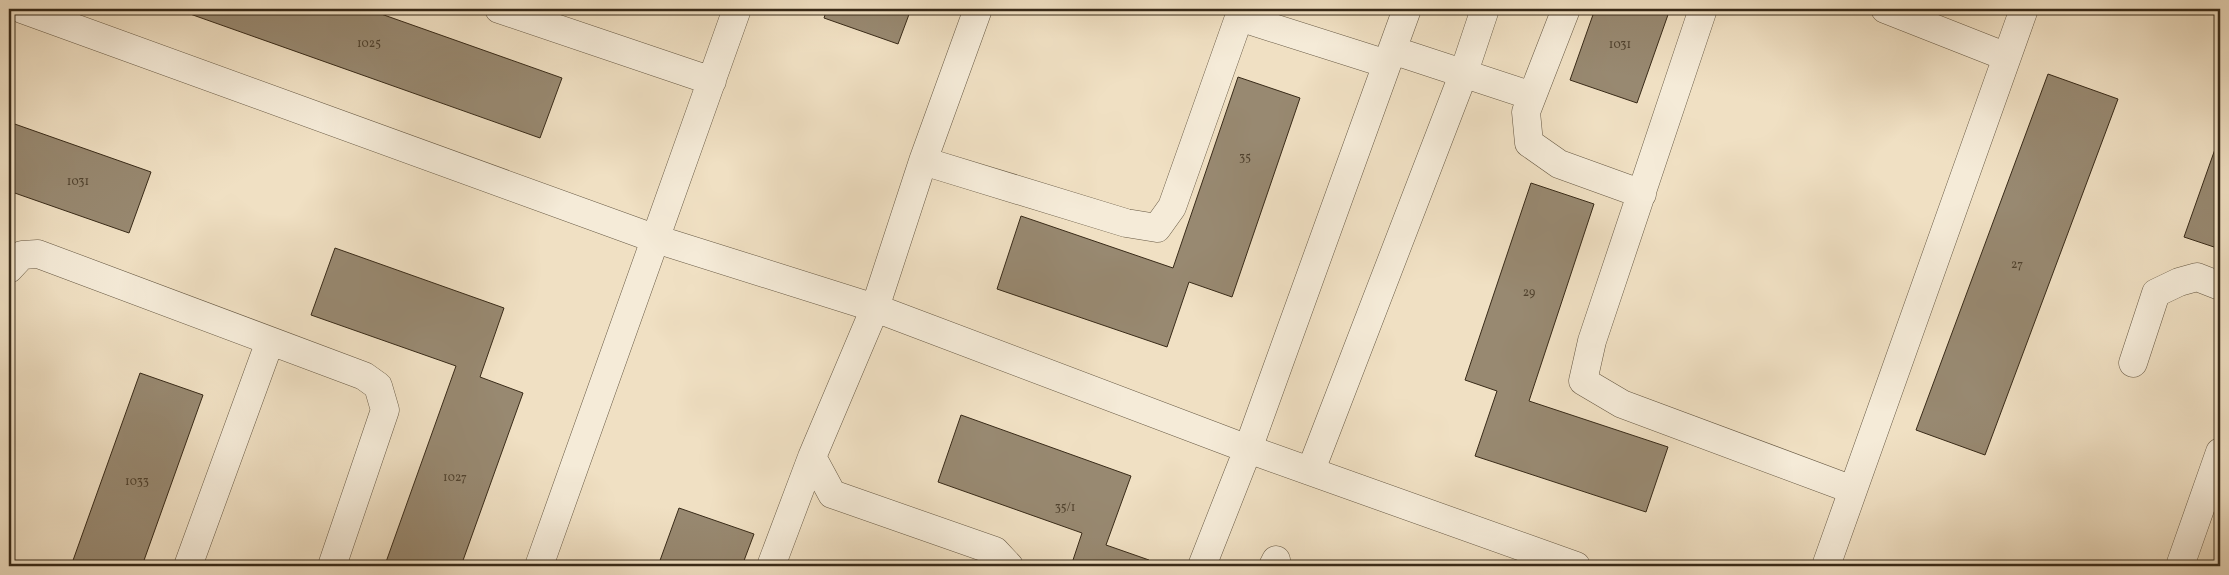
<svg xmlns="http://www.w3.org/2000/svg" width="2229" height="575" viewBox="0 0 2229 575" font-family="Vollkorn,serif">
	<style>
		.building { fill: #988971; stroke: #382a18 }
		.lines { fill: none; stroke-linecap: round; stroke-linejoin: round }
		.minor-casing { stroke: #665843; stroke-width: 29 }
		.minor { stroke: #f5ebd8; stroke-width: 28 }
		.labels { text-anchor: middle; stroke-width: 4; stroke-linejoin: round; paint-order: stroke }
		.number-label { font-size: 12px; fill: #50422e }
	</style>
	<rect width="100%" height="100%" fill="#f0e0c3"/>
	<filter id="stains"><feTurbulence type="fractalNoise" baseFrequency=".004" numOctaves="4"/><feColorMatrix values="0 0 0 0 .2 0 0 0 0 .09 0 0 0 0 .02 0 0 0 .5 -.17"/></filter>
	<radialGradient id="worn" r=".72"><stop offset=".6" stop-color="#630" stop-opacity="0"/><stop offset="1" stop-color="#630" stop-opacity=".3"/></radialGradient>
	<path class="building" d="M176,9H367L562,78L540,138Z
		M827,9H911L898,44L824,18Z
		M1595,9H1670L1637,103L1570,80Z
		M2048,74L2118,99L1985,455L1916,430Z
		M1238,77L1300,98L1232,297L1189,282L1167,347L997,289L1021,216L1173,268Z
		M9,122L151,172L129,233L9,191Z
		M2220,135V249L2184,237Z
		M1531,183L1594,204L1529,401L1668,447L1646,512L1475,456L1497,391L1465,380Z
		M335,248L504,308L480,377L523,393L461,566H399L386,562L456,366L311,315Z
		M140,373L203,395L142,566H71Z
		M961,415L1131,476L1106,545L1149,560L1147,566H1071L1082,533L938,482Z
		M679,508L754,534L742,566H658Z"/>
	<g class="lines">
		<g class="minor-casing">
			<path id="minor" d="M22,9L656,239L875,308L1248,449L1576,566
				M499,9L712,81
				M978,9L923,161L875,308L812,457L832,494L995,551L1009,566
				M1566,9L1526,112L1529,143L1559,164L1642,194
				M1703,9L1592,341L1583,381L1622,404L1853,490
				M1885,9L2007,57
				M1239,17L1387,64L1407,9
				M1392,50L1532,96
				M923,161L1126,223L1157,228L1172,207L1242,9
				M9,269L22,255L38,254L364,376L378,386L385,410L332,566
				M2133,363L2156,293L2179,282L2197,277L2220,286
				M1311,470L1463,75L1485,9
				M188,566L270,341
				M539,566L737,9
				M771,566L812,457
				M1202,566L1248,449L1387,64
				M1273,566L1276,560
				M1826,566L2024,9
				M2182,566L2181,563L2220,452"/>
		</g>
		<use href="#minor" class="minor"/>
	</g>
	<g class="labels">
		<g class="number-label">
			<text x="369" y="47">1025</text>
			<text x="1620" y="48">1031</text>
			<text x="1245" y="161">35</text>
			<text x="78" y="185">1031</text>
			<text x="2017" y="268">27</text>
			<text x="1529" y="296">29</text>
			<text x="455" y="481">1027</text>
			<text x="137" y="485">1033</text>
			<text x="1065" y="511">35/1</text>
		</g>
	</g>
	<rect width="2229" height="575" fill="none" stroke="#f0e0c3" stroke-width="30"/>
	<rect x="10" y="10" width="2209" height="555" fill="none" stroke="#382a18" stroke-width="2.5"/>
	<rect x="15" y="15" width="2199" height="545" fill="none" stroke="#382a18"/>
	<rect width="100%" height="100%" filter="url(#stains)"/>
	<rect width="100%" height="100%" fill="url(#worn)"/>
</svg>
